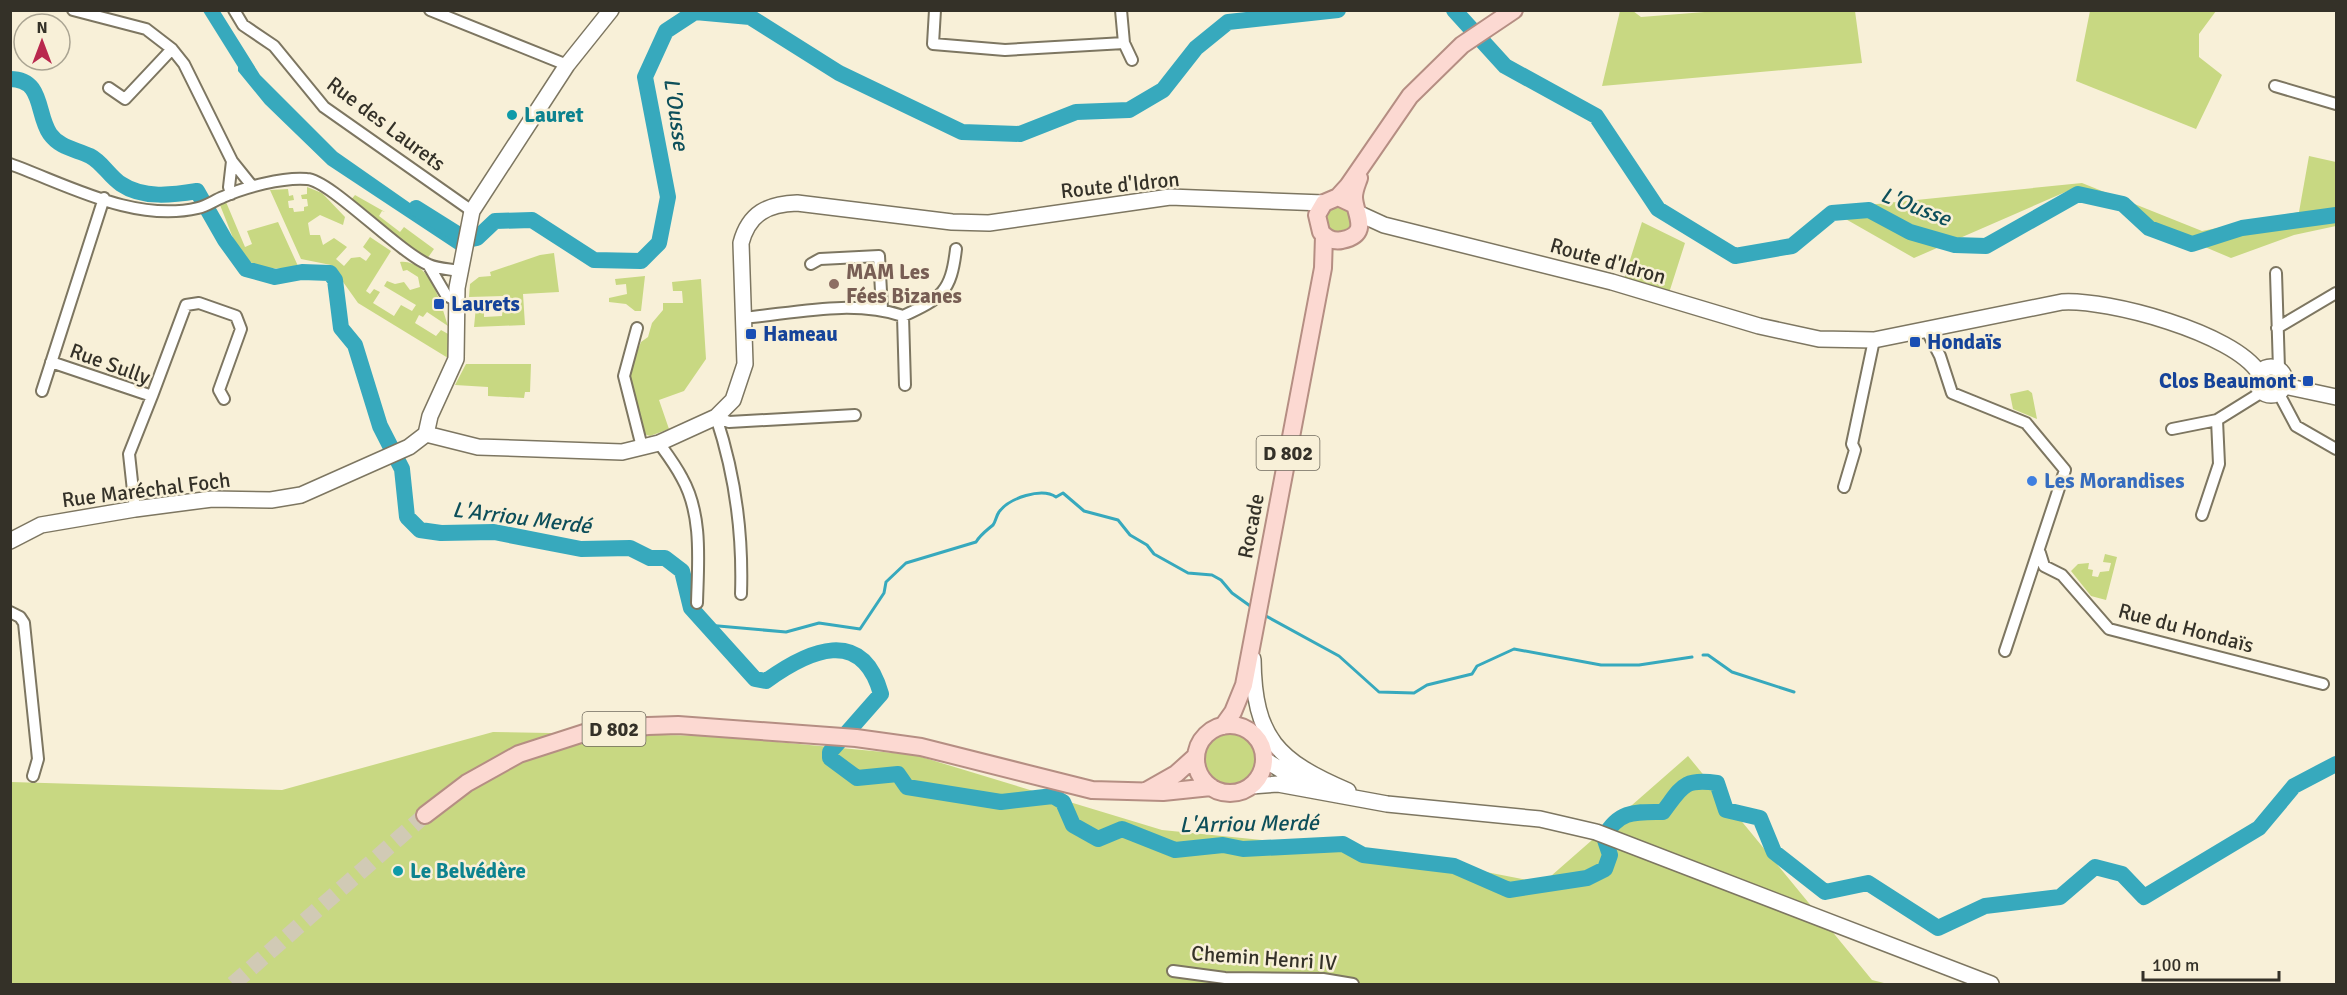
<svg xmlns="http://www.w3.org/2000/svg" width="2347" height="995" viewBox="0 0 2347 995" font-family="Signika,sans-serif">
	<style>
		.green { fill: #c8d882 }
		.water { fill: #37a9bd }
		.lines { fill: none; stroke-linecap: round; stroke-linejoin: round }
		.stream { stroke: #37a9bd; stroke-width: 3 }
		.river { stroke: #37a9bd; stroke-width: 16 }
		.primary-tunnel { stroke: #d1cab5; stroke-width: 16; stroke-dasharray: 16 8; stroke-linecap: butt }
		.street-casing { stroke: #7d7661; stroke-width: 14 }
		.secondary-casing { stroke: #7d7661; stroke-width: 18 }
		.primary-casing { stroke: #b58e83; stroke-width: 20 }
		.street { stroke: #fff; stroke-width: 10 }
		.secondary { stroke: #fff; stroke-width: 15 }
		.primary { stroke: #fcd9d2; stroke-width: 16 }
		.culture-dot { fill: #0f9aa8; stroke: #f8f0d8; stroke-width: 2 }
		.education-dot { fill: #8d6e63; stroke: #f8f0d8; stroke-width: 2 }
		.transit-dot { fill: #1a4fb4; stroke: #f8f0d8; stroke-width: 2 }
		.shop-dot { fill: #3f7fe0; stroke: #f8f0d8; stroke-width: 2 }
		.labels { text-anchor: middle; stroke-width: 5; stroke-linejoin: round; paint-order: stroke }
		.shield { fill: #f8f0d8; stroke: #6f6a5d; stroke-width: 1.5 }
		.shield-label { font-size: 20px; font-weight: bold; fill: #343128 }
		.culture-label { font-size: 21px; font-weight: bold; fill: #0d838f; stroke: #f8f0d8; text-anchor: start }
		.street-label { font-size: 21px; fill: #343128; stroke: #f8f0d8 }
		.education-label { font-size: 21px; font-weight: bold; fill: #785e54; stroke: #f8f0d8; text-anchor: start }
		.transit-label { font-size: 21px; font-weight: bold; fill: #164399; stroke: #f8f0d8; text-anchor: start }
		.shop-label { font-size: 21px; font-weight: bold; fill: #366cbe; stroke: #f8f0d8; text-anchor: start }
		.water-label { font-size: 22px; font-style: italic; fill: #0d4f5a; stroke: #f8f0d8 }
	</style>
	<rect width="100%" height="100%" fill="#f8f0d8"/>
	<path class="green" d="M1730,10L1855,11L1862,63L1602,86L1620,11H1633L1641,17Z
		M2090,11H2216L2199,34V57L2222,75L2196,129L2076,81Z
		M2309,156L2336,162V226L2294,235L2231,258L2070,190L1914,258L1828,209L2082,183L2202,231L2299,212Z
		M307,187L322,193L345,217L343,225L320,215L308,223L310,235H320L323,245L334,238L347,247L336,259L344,266L351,258L360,257L366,261L371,254L363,247L370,237L391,251L366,291L370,294L374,289L380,292L373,303L394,316L401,305L412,311L416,305L384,286L387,281L395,284L404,282L410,290L420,287L418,277L407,270L403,271L400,262C430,259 441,304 448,326L427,312L423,317L419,315L415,323L436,336L441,330L450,335L448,358L358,303L331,265L301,259L270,190L288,189L289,196L293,195L294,200L288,201L289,208H293L294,212L304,211V207L308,206L307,199H302L301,195L307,194Z
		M355,195L385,212L382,211L379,216L400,232L404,227L434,249L427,259L388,233L350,201Z
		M226,202L245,247L252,244L247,231L278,222L298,266C240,277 239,251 220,205Z
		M1330,204L1350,209L1352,225L1345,234H1329L1320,216Z
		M1642,222L1685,243L1669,293L1624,279Z
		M554,253L559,292L523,294L525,325L474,327L476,307H484V317L502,316L504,296L469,297L470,284L479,277L491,276L490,272L540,255Z
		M645,276L641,311H635L626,304L609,302V298L627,294L626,284L616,285L615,279Z
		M701,279L706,359L684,391L659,400L669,429L650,436L641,433L628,375L641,342L648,337L652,323L663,310V303H683L682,291H673L672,282Z
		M466,364H531L530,392H525L524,398L488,396V387L455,385Z
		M2028,390L2032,393L2037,419L2013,409L2010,394Z
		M2105,554L2117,557L2106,600L2091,596L2071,571L2078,564L2089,563L2088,569L2093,570L2092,576L2098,577L2100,572L2109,571L2111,563L2103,562Z
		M1201 759a29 29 0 1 1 58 0a29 29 0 1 1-58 0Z
		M493,732L715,736L915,755L1162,830L1383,852L1543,883L1688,756L1872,980L1888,984H11V782L282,790Z"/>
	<path class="water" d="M203,11H220L260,75L337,152L440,224L462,229L458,251L328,165L265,104L238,71V67Z"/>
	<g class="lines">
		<path class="stream" d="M1266,616L1339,656L1379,692L1414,693L1427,685L1472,674L1477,666L1514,649L1601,665H1639L1692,657
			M707,625L786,632L819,623L860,629L884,593L886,582L906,563L976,542C981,534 986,531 993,525C996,521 996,516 999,512C1009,498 1042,487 1056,497L1063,493L1084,511L1118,520L1130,535L1147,545L1154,554L1188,573L1212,575L1221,580L1232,593L1253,608
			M1703,655H1708L1732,672L1794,692"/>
		<path class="river" d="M1454,10L1505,66L1596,116L1658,209L1735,256L1792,246L1832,213L1869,210L1910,232L1955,245L1986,246L2078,194L2123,204L2149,228L2192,244L2242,228L2336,215
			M10,79C44,79 36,114 50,134C60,148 75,149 90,156C102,162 109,176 121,184C143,199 173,195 197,191L225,240L246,269L275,277L302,272L330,273L335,280L341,328L355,345L380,426L402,469L407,517L420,530L441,533L494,532L581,549L630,548L650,558H665L682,571L691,608L755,679L766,681C809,650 862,626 881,694L830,752V758L857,778L898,774L907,787L1001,802L1053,796L1063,802L1073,825L1098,839L1122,829L1175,850L1223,845L1243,849L1343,844L1363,855L1454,866L1509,890L1587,878L1605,869L1610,855L1604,837C1619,810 1635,812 1663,812C1682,787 1683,778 1717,783L1726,810L1760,818L1774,852L1825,892L1868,883L1938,928L1985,906L2060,897L2095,867L2122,874L2144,897L2259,828L2294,786L2336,764
			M416,208L467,240L477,238L495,221L532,220L594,260L641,261L659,243L668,197L645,77L666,31L695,12L750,17L839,73L962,132L1020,134L1076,112L1129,110L1163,90L1196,48L1228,22L1338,10"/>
		<path class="primary-tunnel" d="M233,984L425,815"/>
		<g class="street-casing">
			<path id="street" d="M73,10L146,29L172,49L184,64L232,161L252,186
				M234,10L243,25L274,46L324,107L472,211
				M430,10L567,65
				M935,10L933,44L1005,50L1124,43
				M1121,10L1124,43L1132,60
				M2275,86L2336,104
				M109,88L125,99L172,49
				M10,164C68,185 135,223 198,208C207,206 215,200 223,197C245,187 283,177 307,179C330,180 397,251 429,265C438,269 450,269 460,271
				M231,194L229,187L232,161
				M811,264L820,259L879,256L882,309
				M429,266L446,295L457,301
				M2276,273L2279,369
				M903,316L905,385
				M743,318C796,313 852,299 903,316C942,298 951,292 956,249
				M637,328L624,376L642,447
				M2277,328L2336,293
				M1927,331L1940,356L1952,393L2026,423L2065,470L2005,651
				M51,362L152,396L129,454L135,509
				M42,391L104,198
				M2279,394L2296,426L2336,449
				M152,396L186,305L199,303L236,316L241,329L219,390L224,399
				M716,417C735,474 743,533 741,594
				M716,417L729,422L855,415
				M2172,429L2217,420L2262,392
				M659,443C667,454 676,466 682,478C703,515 698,563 697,603
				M1844,487L1855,450L1852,444L1874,340
				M2202,515L2219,464L2217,420
				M2040,553L2044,566L2062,575L2109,629L2323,684
				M10,612L20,617L24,623L38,759L33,776
				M1173,971L1225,978L1323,979L1353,984"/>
		</g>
		<g class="secondary-casing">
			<path id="secondary" d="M1360,214L1384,225L1612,282L1759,326L1819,339L1874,340L2062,302C2108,299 2234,333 2259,373
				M2257 381a14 14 0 1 1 28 0a14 14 0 1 1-28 0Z
				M2285,386L2336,397
				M426,434L478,447L622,452L659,443L716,417L733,400L745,364L741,243C749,213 768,204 797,203L952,222L989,223L1170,197L1324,203
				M426,434L430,416L456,359L457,288L472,211L567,65L611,10
				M10,541L41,525L135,509L212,499L271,500L301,495L409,447L426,434
				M1253,659C1254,739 1278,761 1348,791
				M1265,760L1283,771L1307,779
				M1251,786L1278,784L1387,804L1540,819L1596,832L1991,984"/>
		</g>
		<g class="primary-casing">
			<path id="primary" d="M1338,197L1348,186L1410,96L1462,45L1514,10
				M1355,205L1338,197L1324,203L1317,215L1321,232C1326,238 1334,242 1342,240C1372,234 1354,213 1354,197C1354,190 1357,184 1359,178
				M1196 759a34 34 0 1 1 68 0a34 34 0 1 1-68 0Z
				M1223,726L1233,712L1244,685L1323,268L1324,236
				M1146,791L1176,774L1196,756
				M425,815L467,783L519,754L584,733L648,726L678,725L856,738L921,747L1092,790L1163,792L1211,787"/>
		</g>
		<use href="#street" class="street"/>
		<use href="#secondary" class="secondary"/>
		<use href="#primary" class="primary"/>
	</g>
	<g class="culture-dot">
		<circle cx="512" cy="115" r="6"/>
		<circle cx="398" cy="871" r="6"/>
	</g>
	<circle class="education-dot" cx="834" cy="284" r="6"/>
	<g class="transit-dot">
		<rect x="433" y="298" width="12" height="12" rx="3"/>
		<rect x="745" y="328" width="12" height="12" rx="3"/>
		<rect x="1909" y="336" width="12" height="12" rx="3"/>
		<rect x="2302" y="375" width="12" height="12" rx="3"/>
	</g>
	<circle class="shop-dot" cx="2032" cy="481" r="6"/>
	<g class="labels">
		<g class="shield">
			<rect x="1256.5" y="436" width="63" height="34" rx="4.5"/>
			<rect x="582.5" y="712" width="63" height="34" rx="4.5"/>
		</g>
		<g class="shield-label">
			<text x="1288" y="460">D 802</text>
			<text x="614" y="736">D 802</text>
		</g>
		<g class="culture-label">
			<text x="524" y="122">Lauret</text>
			<text x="410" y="878">Le Belvédère</text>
		</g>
		<g class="street-label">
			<text transform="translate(386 124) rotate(37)" y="7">Rue des Laurets</text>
			<text transform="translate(1120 185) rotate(-6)" y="7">Route d'Idron</text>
			<text transform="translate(1608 261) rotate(16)" y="7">Route d'Idron</text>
			<text transform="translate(110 364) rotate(20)" y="7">Rue Sully</text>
			<text transform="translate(146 490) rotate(-7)" y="7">Rue Maréchal Foch</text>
			<text transform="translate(1251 526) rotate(-79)" y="7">Rocade</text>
			<text transform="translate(2186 628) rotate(15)" y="7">Rue du Hondaïs</text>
			<text transform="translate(1264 958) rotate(4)" y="7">Chemin Henri IV</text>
		</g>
		<g class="education-label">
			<text x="846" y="279">MAM Les<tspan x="846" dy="24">Fées Bizanes</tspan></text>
		</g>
		<g class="transit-label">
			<text x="451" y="311">Laurets</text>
			<text x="763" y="341">Hameau</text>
			<text x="1927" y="349">Hondaïs</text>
			<text x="2296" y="388" text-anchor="end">Clos Beaumont</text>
		</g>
		<g class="shop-label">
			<text x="2044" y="488">Les Morandises</text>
		</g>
		<g class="water-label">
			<text transform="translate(677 114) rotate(82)" y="8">L'Ousse</text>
			<text transform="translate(1916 206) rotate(21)" y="8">L'Ousse</text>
			<text transform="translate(522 517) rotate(7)" y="8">L'Arriou Merdé</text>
			<text transform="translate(1249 823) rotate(-1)" y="8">L'Arriou Merdé</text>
		</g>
	</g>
	<rect width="2347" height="995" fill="none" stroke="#343128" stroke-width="24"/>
	<g transform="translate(42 42)"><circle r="28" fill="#f8f0d8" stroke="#aaa492" stroke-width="1.5"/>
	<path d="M0-4.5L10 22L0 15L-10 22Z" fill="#b9284e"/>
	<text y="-9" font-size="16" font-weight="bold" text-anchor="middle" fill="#343128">N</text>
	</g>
	<path d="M2143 971v9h136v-9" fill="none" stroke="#343128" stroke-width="3"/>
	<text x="2152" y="971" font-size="18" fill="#343128" stroke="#f8f0d8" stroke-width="4.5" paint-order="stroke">100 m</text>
</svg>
